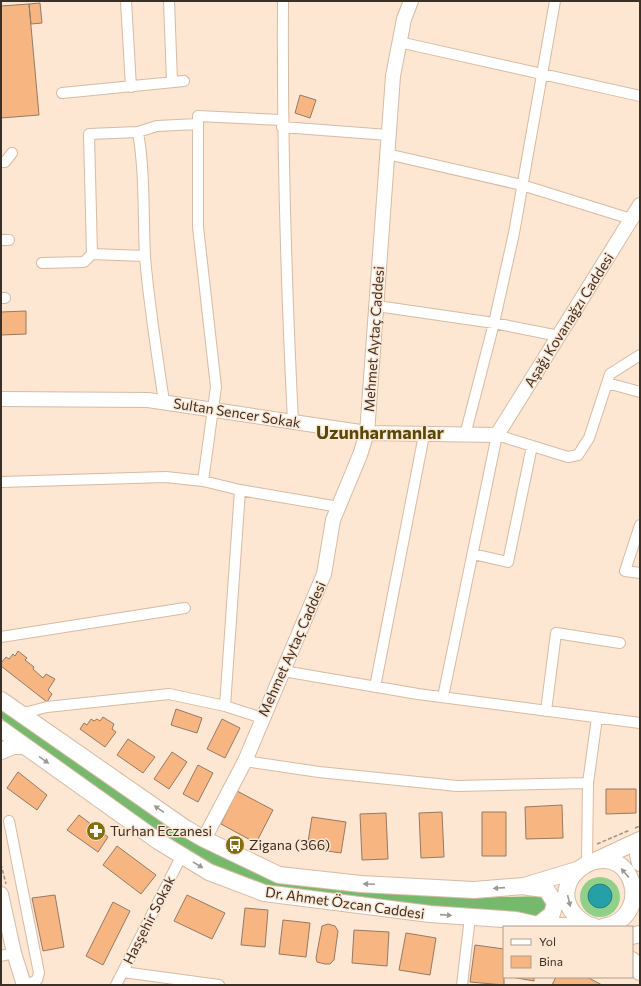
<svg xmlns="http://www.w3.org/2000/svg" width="641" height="986" viewBox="0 0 641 986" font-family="Commissioner,sans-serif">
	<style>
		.green { fill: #90d088 }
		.forest { fill: #76b96d }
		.water { fill: #24a0a6; stroke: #2b7e80 }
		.building { fill: #f6b581; stroke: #967a65 }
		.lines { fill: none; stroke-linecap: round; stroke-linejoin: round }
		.street-casing { stroke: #d7bba3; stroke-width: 12 }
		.secondary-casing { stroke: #d7bba3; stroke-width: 16 }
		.primary-casing { stroke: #d7bba3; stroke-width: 18 }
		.path { stroke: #a39182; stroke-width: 1.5; stroke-dasharray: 4 2; stroke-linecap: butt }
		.street { stroke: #fff; stroke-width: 10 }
		.secondary { stroke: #fff; stroke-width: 14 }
		.primary { stroke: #fff; stroke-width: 16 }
		.oneway { fill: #9d9892 }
		.labels { text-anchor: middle; stroke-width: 3; stroke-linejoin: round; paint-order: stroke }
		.street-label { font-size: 14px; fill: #3b3026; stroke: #fde6d2 }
		.poi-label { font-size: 14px; fill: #3b3026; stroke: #fde6d2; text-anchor: start }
		.district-label { font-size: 18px; font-weight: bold; fill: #564805; stroke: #fde6d2 }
	</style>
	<rect width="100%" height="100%" fill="#fde6d2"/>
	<path class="green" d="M580 897a20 20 0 1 1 40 0a20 20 0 1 1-40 0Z"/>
	<path class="forest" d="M1,707L236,863L387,891L462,898L546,896L550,908L539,923L267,887L211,866L187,852L48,756L1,718Z"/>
	<path class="water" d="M588 896a12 12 0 1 1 24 0a12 12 0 1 1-24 0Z"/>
	<path class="building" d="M40,3L42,23L31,24L29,4Z
		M29,4L39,115L1,118V6Z
		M300,95L316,100L310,118L295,113Z
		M26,311V334L1,335V312Z
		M18,651L27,658L25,660L34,667L33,669L43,678L46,674L55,679L48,690L52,694L47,702L1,666V663L6,657L9,659L13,654L15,656Z
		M176,709L202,718L197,733L171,725Z
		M103,717L114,724L112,729L116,732L105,747L80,729L84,723L87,725L91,719L94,721L97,719L100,721Z
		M222,719L240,728L225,758L207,749Z
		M128,739L155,757L143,773L117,755Z
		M172,752L187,762L169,789L154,779Z
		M198,765L213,773L198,802L183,794Z
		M18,772L47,795L37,810L7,788Z
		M606,789H636V813L606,814Z
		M237,791L273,810L256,843L221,824Z
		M562,805L563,838L526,839L525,807Z
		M442,812L444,857L421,858L419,813Z
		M482,812H506V856H482Z
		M386,813L388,859L362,860L360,814Z
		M79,815L108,837L98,852L67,830Z
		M312,817L346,822L341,853L307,848Z
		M117,846L156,875L141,894L103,865Z
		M55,895L64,947L43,951L32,898Z
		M187,895L225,913L212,939L174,921Z
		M113,902L130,911L103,965L86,956Z
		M245,908L268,910L265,947L241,945Z
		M283,920L310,923L306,957L279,954Z
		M328,924L335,926L338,931L334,960L330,964H325L317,962L316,958L322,926Z
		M354,930L389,932L387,966L352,963Z
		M406,933L436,938L430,975L399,970Z
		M475,945L504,949V985L470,982Z
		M511,977H534V981Z
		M556,977H587L602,985H552Z"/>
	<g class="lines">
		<g class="street-casing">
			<path id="street" d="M126,1L131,87
				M169,1L172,82
				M283,1C282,142 286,281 293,422
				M399,42L640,96
				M62,93L184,81
				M282,127L388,135
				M138,132C145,173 143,215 145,257C149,305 157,354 164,402
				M387,154L522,185L631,219
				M1,162H5L12,153
				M1,240H9
				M145,256L92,254L89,134L138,132L157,126L198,124
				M42,263L84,262L92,254
				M1,298H5
				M377,306L494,323L559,336
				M607,383L640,392
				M465,435L494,323L514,233L555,1
				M203,481L216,387L198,227V116L282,120
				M1,482L166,477L203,481L240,490L339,507
				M640,525L625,571L640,573
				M473,554L508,562L532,446
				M1,637L185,608
				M283,671L418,694L640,723
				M375,687L424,435
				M443,697L497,435L568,457L578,455L589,438L610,374L640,355
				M225,706L240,490
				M546,711L556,633L620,643
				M20,714L47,707L169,694L225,706L262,718
				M245,761L319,772L457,786L588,783
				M9,821L39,973L37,980L27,985
				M587,863L588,783L597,718
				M1,956L14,953
				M123,972L219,985
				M116,985L182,855
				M462,985L470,917"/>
		</g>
		<g class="secondary-casing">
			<path id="secondary" d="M1,399L148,400L367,433L497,435L640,205
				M204,839L245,761L324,574L333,520L360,455L367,433L393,76L404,19L411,1
				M1,894L14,953L24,985"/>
		</g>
		<g class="primary-casing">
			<path id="primary" d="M1,700L185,828L204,839L279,875L361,884L474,890L524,886L577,870
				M1,729L158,841L209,872L264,893L430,914L516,920L538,925L592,927
				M1,751L13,746H24
				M640,848L638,855L640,863
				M597,860L640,840
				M527,887L546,889L555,903L552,914L538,925
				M593,926C586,925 581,921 575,915C544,881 604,837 628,874C641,898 629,923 603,927
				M632,936L640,934
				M632,960L640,972"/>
		</g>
		<path class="path" d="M635,828L640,826
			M597,844L630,830
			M1,864L6,884"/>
		<use href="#street" class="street"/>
		<use href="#secondary" class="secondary"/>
		<use href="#primary" class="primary"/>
	</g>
	<defs><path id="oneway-solid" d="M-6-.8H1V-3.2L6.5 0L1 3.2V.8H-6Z"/></defs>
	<g class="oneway">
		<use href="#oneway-solid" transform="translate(44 760) rotate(35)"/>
		<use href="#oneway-solid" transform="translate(159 809) rotate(-145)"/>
		<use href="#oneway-solid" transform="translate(198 865) rotate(31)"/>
		<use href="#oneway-solid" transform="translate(625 873) rotate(-130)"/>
		<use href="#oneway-solid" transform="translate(369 884) rotate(-177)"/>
		<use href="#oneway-solid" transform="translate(499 888) rotate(176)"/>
		<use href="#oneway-solid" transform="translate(569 901) rotate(77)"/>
		<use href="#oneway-solid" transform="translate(446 915) rotate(4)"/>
	</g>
	<defs>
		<g id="pharmacy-disc" transform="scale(1)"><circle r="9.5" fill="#846f0e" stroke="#fde6d2"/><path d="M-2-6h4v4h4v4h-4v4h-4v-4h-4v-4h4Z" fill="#fff"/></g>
		<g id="bus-disc" transform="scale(1)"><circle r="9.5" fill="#846f0e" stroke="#fde6d2"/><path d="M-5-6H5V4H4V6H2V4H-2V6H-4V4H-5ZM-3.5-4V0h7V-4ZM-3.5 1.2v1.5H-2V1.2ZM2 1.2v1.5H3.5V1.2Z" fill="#fff"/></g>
	</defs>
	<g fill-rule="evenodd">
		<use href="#pharmacy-disc" x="96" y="831"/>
		<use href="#bus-disc" x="235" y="845"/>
	</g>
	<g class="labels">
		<g class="street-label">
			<text transform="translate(569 320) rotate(-58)" y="5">Aşağı Kovanağzı Caddesi</text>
			<text transform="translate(374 339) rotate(-86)" y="5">Mehmet Aytaç Caddesi</text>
			<text transform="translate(237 413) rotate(9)" y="5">Sultan Sencer Sokak</text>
			<text transform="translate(292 649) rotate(-66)" y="5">Mehmet Aytaç Caddesi</text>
			<text transform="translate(345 903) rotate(8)" y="5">Dr. Ahmet Özcan Caddesi</text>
			<text transform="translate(149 920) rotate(-63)" y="5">Hasşehir Sokak</text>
		</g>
		<g class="poi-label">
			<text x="110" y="836">Turhan Eczanesi</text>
			<text x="249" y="850">Zigana (366)</text>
		</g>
		<g class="district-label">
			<text x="380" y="439">Uzunharmanlar</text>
		</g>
	</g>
	<rect width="641" height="986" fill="none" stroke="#3b3026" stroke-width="4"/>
	<rect x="503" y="926" width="130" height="52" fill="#fde6d2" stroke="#af9d8d"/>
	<rect x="511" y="939" width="20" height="6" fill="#ffffff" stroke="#af9d8d"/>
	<text x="539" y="946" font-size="12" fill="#3b3026">Yol</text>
	<rect x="511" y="956" width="20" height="12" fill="#f6b581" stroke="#af9d8d"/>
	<text x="539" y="966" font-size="12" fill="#3b3026">Bina</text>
</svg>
